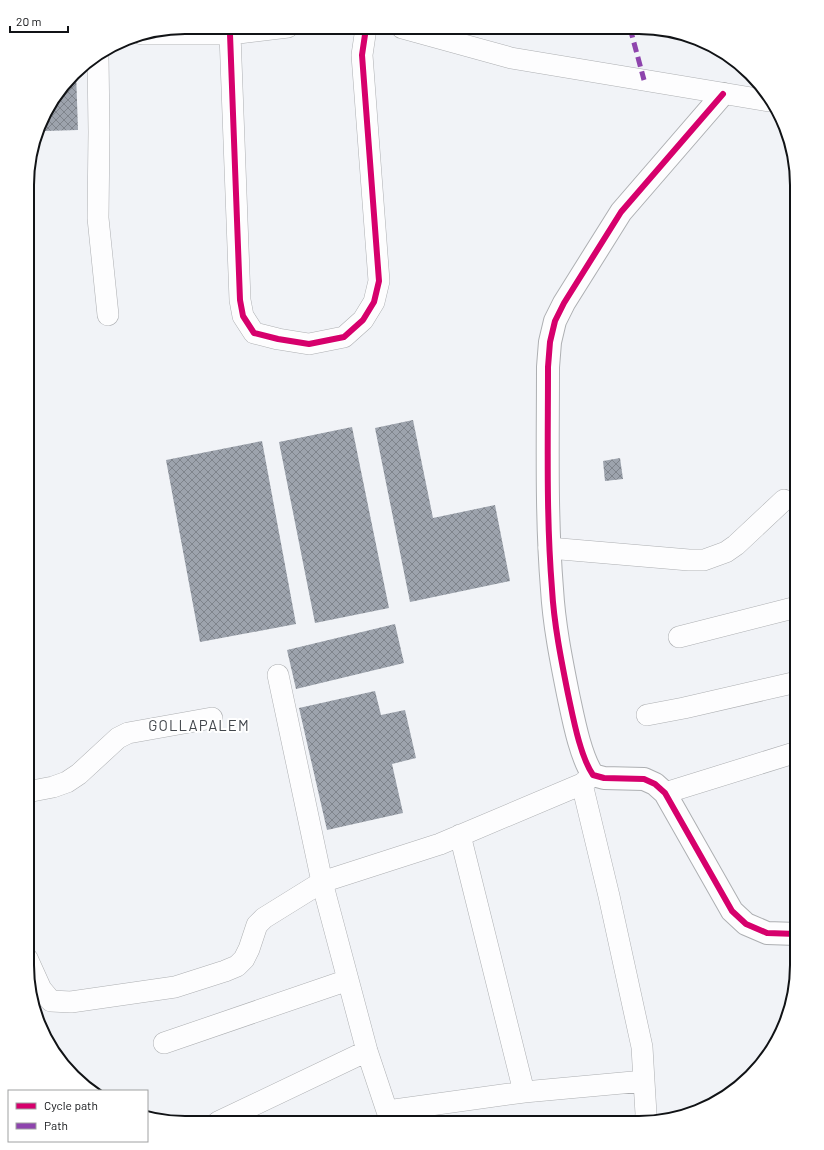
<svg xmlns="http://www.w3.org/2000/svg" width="824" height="1150" viewBox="0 0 824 1150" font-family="Barlow,sans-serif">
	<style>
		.building { fill: url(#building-cross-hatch) }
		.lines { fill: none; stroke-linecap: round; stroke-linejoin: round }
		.minor-casing { stroke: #adafb2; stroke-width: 22 }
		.tertiary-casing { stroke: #adafb2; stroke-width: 24 }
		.minor { stroke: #fdfdfe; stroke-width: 21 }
		.tertiary { stroke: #fdfdfe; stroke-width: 22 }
		.quiet { stroke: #8e44ad; stroke-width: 5; stroke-dasharray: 10 5; stroke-linecap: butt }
		.cycleway-casing { stroke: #fff; stroke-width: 8 }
		.cycleway { stroke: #d6006c; stroke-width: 6 }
		.labels { text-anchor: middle; stroke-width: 4; stroke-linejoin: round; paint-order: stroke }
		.neighbourhood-label { font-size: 15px; letter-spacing: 1px; fill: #42464c; stroke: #fff }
		.rim { fill: none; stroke: #111316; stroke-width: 2 }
	</style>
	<defs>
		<pattern id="building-cross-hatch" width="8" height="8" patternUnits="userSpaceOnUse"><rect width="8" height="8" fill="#9da3ad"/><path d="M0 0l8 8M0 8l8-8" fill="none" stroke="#7f848c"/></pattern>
	</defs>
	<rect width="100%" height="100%" fill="#f1f3f7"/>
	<path class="building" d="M76,72L78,130L45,131L44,118L48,106Z
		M413,420L433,518L495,505L510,581L410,602L375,428Z
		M352,427L389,608L315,623L279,442Z
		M262,441L296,624L200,642L166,460Z
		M620,458L623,479L605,481L603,461Z
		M395,624L404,663L296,689L287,650Z
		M375,691L381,715L405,710L416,758L392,764L403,813L327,830L299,708Z"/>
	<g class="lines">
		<g class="minor-casing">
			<path id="minor" d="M402,28L511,58L769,101
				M142,34H230L288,27
				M230,34L240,300L243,316L254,333L278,339L309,344L344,337L363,320L374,302L379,281L362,55L366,28
				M98,56L99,132L98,218L108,315
				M549,548L689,560H704L726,552L736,545L784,500
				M679,637L797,607
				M278,675L322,882L367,1051L387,1111L524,1092L644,1081
				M647,715L684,708L797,682
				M582,784L609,896L642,1047L644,1081L646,1114L645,1122
				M27,792L53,787L67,782L79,774L118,738L128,733L212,718
				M665,793L797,752
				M460,835L524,1092
				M27,958L41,989L51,1001L71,1002L175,987L225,971L237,966L244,959L249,949L257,925L264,918L322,882L440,844L582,784L593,775
				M164,1043L348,980
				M218,1122L367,1051"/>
		</g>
		<g class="tertiary-casing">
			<path id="tertiary" d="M723,94L621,212L564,303L555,321L550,342L548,367C548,441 546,515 552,589C554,624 561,659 568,694C573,717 580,756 593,775L604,778L644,779L655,784L665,793L732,911L746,924L767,933L797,934"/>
		</g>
		<use href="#minor" class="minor"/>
		<use href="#tertiary" class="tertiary"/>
		<path class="quiet" d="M630,28L644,80"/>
		<g class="cycleway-casing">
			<path id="cycleway" d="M230,34L240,300L243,316L254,333L278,339L309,344L344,337L363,320L374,302L379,281L362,55L366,28
				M723,94L621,212L564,303L555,321L550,342L548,367C548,441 546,515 552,589C554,624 561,659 568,694C573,717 580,756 593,775L604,778L644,779L655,784L665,793L732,911L746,924L767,933L797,934"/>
		</g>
		<use href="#cycleway" class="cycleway"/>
	</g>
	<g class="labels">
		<g class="neighbourhood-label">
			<text x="199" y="731">GOLLAPALEM</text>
		</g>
	</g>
	<path d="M0 0H824V1150H0ZM185 34H639A151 151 0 0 1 790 185V965A151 151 0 0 1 639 1116H185A151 151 0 0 1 34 965V185A151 151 0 0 1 185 34Z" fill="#fff" fill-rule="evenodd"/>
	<path class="rim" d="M185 34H639A151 151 0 0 1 790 185V965A151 151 0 0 1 639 1116H185A151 151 0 0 1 34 965V185A151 151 0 0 1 185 34Z"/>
	<rect x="8" y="1090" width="140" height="52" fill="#ffffff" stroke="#a0a1a2"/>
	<rect x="16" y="1103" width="20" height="6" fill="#d6006c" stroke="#a0a1a2"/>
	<text x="44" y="1110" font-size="12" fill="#111316">Cycle path</text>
	<rect x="16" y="1123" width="20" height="6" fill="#8e44ad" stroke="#a0a1a2"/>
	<text x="44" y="1130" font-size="12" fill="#111316">Path</text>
	<path d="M10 26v6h58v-6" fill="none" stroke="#111316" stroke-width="2"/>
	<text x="16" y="26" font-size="12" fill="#111316" stroke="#ffffff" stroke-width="3" paint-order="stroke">20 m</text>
</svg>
